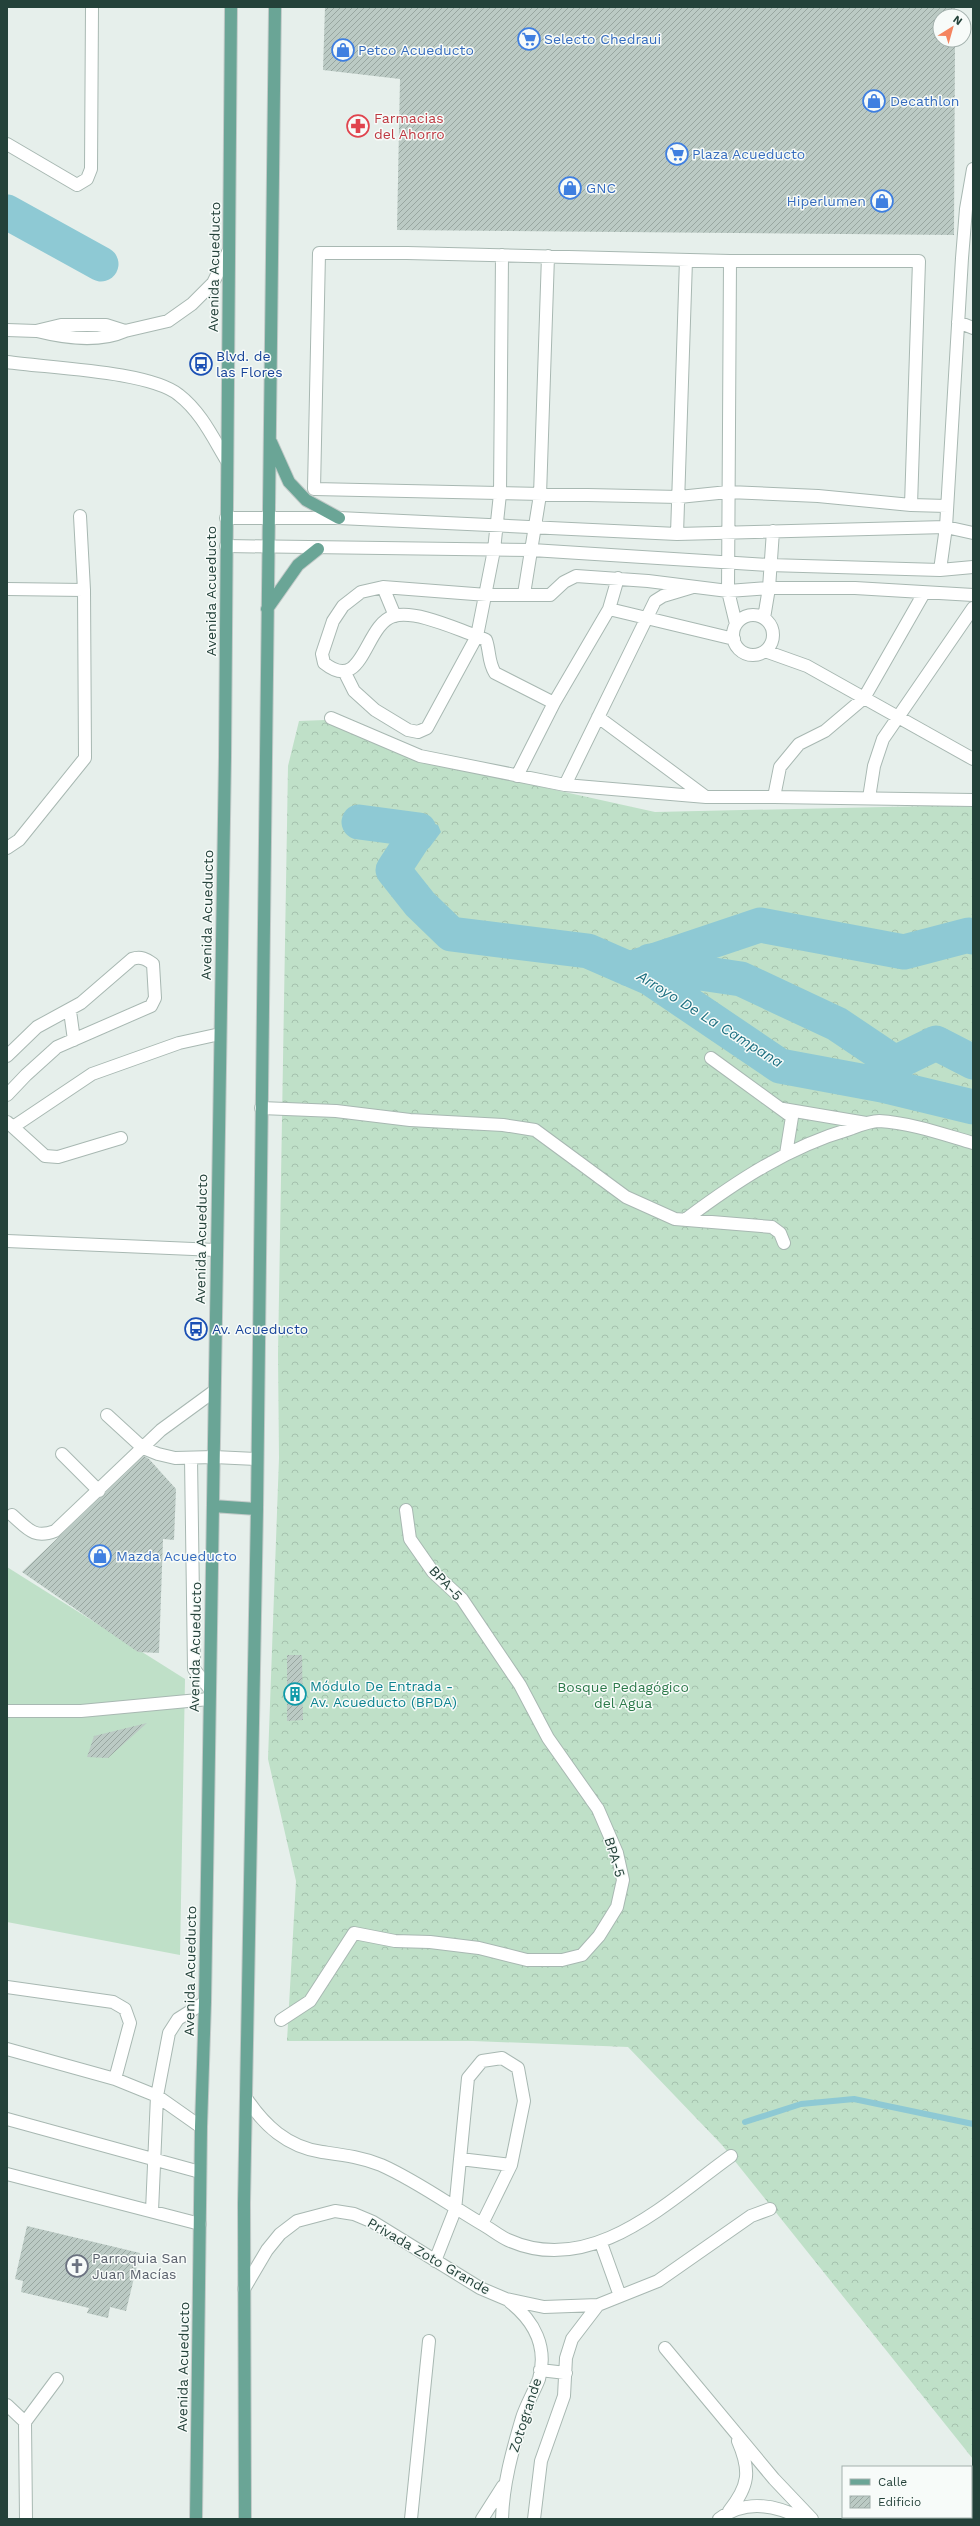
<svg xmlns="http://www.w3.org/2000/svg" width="980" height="2526" viewBox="0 0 980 2526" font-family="'Work Sans',sans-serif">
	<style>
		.forest { fill: url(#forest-crowns) }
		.garden { fill: #bfe0c8 }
		.water { fill: #8ec9d4 }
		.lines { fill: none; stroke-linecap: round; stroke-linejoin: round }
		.stream { stroke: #8ec9d4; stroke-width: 6 }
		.river { stroke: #8ec9d4; stroke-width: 35 }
		.building { fill: url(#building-hatch) }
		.minor-casing { stroke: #a8b8b2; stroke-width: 14 }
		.major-casing { stroke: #c2cac8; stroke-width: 14 }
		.minor { stroke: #fff; stroke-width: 12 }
		.major { stroke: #6aa596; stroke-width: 12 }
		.labels { text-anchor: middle; stroke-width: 3; stroke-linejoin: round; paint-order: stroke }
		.shop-label { font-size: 14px; fill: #366cbe; stroke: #f7fbf9; text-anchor: start }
		.health-label { font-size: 14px; fill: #be3a42; stroke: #f7fbf9; text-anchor: start }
		.street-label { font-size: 14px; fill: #24423a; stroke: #f7fbf9 }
		.transit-label { font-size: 14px; fill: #164399; stroke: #f7fbf9; text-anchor: start }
		.culture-label { font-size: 14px; fill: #0d838f; stroke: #f7fbf9; text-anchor: start }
		.park-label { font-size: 14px; fill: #2d7a4b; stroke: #f7fbf9 }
		.worship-label { font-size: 14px; fill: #5b616d; stroke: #f7fbf9; text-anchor: start }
		.water-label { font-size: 15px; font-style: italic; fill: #1c6f80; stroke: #f7fbf9 }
	</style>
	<defs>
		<pattern id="forest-crowns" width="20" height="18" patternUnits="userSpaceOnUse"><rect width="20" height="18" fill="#bfe0c8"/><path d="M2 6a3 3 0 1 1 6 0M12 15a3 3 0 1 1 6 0" fill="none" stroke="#a4c1ad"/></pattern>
		<pattern id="building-hatch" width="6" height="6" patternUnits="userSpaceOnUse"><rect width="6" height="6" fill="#bbcac4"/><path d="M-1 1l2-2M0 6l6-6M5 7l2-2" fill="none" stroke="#98a6a0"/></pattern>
	</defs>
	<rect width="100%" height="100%" fill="#e6efeb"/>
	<path class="forest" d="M325,720L411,758L655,812L973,805V2459L722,2145L628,2047L473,2041H287L296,1881L268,1759L279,1458L278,1355L288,766L299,721Z"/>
	<path class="garden" d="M7,1567L185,1679L180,1955L7,1922Z"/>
	<path class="water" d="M425,821L438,825L441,832L429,848L417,854L413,852C412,836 399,826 425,821Z"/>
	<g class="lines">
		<path class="stream" d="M745,2122L801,2104L854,2099L973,2124"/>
		<path class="river" d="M7,212L101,264
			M359,822L419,830L393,870L420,904L451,934L588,951L650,978L780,1066L882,1085L973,1107
			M650,961L687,971L741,979L837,1024L895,1063L936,1043L973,1062
			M629,969L760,925L904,952L969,935L973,937"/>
	</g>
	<path class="building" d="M325,7H955V16H940V40H955L954,235L397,230L400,79L323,70Z
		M144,1456L149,1459L176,1489L174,1540L163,1539L159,1653L138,1652L22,1572Z
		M287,1655H302L303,1720L287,1721Z
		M147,1723L108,1758L87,1757L94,1736Z
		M27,2226L140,2253L126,2311L110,2307L108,2318L87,2313L89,2308L21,2292L23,2281L15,2279Z"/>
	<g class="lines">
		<g class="minor-casing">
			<path id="minor" d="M7,144L77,185L87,179L91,169L92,7
				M319,253H407L730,261H919L911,505L818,496L728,492L679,497L314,489Z
				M502,255L500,494L494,550L477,636C456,629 416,610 394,616C364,624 364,695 324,663L322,654L333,621L343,606L361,592L383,587L487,595H550L564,582L576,576L648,581L728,591L769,588H855L973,595
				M730,261L728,591L736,624
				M958,322L973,328
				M7,330L36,331L61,325H106L125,331L168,321L192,304L213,283L229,250
				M37,331C65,338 98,343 125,331
				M7,362C48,368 150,371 179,395C201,412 213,438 227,461
				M911,505L947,506
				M226,518H339L677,534L946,527L973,533
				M677,534L686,260
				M226,546L532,550L769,565L940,570L973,567
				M940,570L946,527L962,258L966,209L973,169
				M383,587L395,616
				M7,589L84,590
				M524,594L540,495L548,256
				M609,609L734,639
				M733 635a20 20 0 1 1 40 0a20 20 0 1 1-40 0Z
				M764,618L769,588L773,531
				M765,651L807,666L973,759
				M345,673L354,691L375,710L408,730L418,732L427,728L477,636L486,640C490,651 488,662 495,673L554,703
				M598,717L706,797
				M331,718L420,756L565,785L706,797H774L780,767L799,744L825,731L864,698L924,593
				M517,776L554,703L609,609L618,578
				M565,785L655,601L663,596L693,587
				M774,797L973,800
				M869,798L874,766L883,739L973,608
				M7,848L19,840L85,758L84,590L80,516
				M70,1011L74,1040
				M7,1056L37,1027L81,1003L132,959C141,956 146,959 153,964L155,998L151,1006L57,1047L26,1075L7,1095
				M711,1058L792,1117L786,1154
				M261,1108L336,1111L410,1120L503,1125L535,1130L626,1197L675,1219L772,1227L780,1233L784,1243
				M783,1109L866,1123
				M7,1122L13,1127L92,1074L179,1043L220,1034
				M13,1127L45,1156L58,1157L121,1138
				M686,1219C737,1181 788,1147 850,1129C858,1126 870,1121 879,1121C911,1123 942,1134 973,1143
				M7,1241L216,1250
				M107,1415L143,1448L158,1454L175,1458L214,1457L257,1459
				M62,1454L99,1491
				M191,1458L194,1669L209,1688
				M12,1515C28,1529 34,1539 55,1531L161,1430L213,1392
				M7,1711H81L209,1699
				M7,1987L113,2002L125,2009L130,2023L115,2079
				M281,2020L310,2001L354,1933L395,1941L430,1942L479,1948L527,1960H562L582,1955L599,1936L617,1907L623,1880L617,1853L598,1809L548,1738L520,1685L462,1599L433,1572L410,1539L406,1510
				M7,2049L115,2079L157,2096L201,2127
				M246,2098C264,2125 287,2147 322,2152C343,2155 361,2157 381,2165C417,2181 448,2204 482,2224C491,2229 499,2236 508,2240C592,2278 668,2201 731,2156
				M7,2119L200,2172
				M460,2159L511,2165
				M7,2174L200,2224
				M152,2211L157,2096L169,2033L178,2019L205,2002
				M601,2243L620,2296
				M435,2261L455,2210L468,2078L482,2061L502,2058L518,2068L524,2101L511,2165L482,2224
				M244,2289L267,2250L280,2234L297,2221L335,2211L354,2214L373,2222L480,2288L506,2299L544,2307L598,2305L658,2281L751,2216L770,2209
				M665,2348L774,2479L812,2519
				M540,2370L566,2373
				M7,2405L25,2422
				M729,2511C749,2486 751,2471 738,2441
				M26,2519L25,2422L57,2379
				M411,2519L429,2341
				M482,2519L503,2486
				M502,2519C503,2484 512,2452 522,2418C526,2405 534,2392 539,2379C548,2347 534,2321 510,2302
				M534,2519L541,2461L564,2396L566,2358L572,2339L598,2305
				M719,2519C745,2499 776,2505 803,2519"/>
		</g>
		<g class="major-casing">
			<path id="major" d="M271,442L289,482L306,500L339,518
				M267,609L298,565L318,549
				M213,1506L257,1509
				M196,2519L201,2127L205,2002L225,757L231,7
				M245,2519L244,2203L257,1509L275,7"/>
		</g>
		<use href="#minor" class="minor"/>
		<use href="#major" class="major"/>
	</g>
	<defs>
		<g id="supermarket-ring" transform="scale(1.15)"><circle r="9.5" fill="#f7fbf9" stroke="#3f7fe0" stroke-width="1.5"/><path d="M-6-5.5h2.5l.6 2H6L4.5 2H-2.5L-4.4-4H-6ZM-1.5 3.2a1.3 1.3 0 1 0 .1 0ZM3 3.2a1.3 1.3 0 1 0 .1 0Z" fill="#3f7fe0"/></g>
		<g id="shop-ring" transform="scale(1.15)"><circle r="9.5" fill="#f7fbf9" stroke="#3f7fe0" stroke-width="1.5"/><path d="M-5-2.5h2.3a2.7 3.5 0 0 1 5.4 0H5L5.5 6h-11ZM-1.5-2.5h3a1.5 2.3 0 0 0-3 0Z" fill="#3f7fe0"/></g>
		<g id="pharmacy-ring" transform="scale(1.15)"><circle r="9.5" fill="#f7fbf9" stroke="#e0444e" stroke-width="1.5"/><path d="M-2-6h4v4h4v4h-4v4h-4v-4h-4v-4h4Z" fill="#e0444e"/></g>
		<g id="bus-ring" transform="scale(1.15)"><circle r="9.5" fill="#f7fbf9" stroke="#1a4fb4" stroke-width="1.5"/><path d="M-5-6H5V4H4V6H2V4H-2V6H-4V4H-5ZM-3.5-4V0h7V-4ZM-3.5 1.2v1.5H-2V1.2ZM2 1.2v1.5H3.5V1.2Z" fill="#1a4fb4"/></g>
		<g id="building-ring" transform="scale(1.15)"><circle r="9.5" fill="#f7fbf9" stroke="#0f9aa8" stroke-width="1.5"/><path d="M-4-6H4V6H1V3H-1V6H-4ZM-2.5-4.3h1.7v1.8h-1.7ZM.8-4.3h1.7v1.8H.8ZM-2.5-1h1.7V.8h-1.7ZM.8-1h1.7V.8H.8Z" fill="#0f9aa8"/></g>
		<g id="church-ring" transform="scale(1.15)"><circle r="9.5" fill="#f7fbf9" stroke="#6b7280" stroke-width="1.5"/><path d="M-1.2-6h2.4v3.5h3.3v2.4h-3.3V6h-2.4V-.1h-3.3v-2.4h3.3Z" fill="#6b7280"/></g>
	</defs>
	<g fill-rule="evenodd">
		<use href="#supermarket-ring" x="529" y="39"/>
		<use href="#shop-ring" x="343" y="50"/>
		<use href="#shop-ring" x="874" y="101"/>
		<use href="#pharmacy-ring" x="358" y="126"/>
		<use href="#supermarket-ring" x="677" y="154"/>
		<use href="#shop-ring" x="570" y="188"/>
		<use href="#shop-ring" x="882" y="201"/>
		<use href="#bus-ring" x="201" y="364"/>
		<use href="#bus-ring" x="196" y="1329"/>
		<use href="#shop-ring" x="100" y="1556"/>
		<use href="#building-ring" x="295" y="1694"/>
		<use href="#church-ring" x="77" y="2266"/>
	</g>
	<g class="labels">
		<g class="shop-label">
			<text x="544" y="44">Selecto Chedraui</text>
			<text x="358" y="55">Petco Acueducto</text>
			<text x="890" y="106">Decathlon</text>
			<text x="692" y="159">Plaza Acueducto</text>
			<text x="586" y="193">GNC</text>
			<text x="866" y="206" text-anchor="end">Hiperlumen</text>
			<text x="116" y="1561">Mazda Acueducto</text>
		</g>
		<g class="health-label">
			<text x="374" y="123">Farmacias<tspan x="374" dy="16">del Ahorro</tspan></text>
		</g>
		<g class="street-label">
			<text transform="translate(214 267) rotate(-89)" y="5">Avenida Acueducto</text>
			<text transform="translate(211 591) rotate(-90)" y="5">Avenida Acueducto</text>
			<text transform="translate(207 915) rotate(-89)" y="5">Avenida Acueducto</text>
			<text transform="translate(201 1239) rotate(-89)" y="5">Avenida Acueducto</text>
			<text transform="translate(446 1583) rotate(47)" y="5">BPA-5</text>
			<text transform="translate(195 1647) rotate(-89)" y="5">Avenida Acueducto</text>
			<text transform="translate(615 1857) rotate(73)" y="5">BPA-5</text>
			<text transform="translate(190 1971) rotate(-89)" y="5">Avenida Acueducto</text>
			<text transform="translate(429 2256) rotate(30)" y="5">Privada Zoto Grande</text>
			<text transform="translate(183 2367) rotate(-89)" y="5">Avenida Acueducto</text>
			<text transform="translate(525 2415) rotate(-72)" y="5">Zotogrande</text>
		</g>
		<g class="transit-label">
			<text x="216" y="361">Blvd. de<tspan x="216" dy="16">las Flores</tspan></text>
			<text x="212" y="1334">Av. Acueducto</text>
		</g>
		<g class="culture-label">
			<text x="310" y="1691">Módulo De Entrada -<tspan x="310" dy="16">Av. Acueducto (BPDA)</tspan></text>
		</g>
		<g class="park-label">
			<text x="623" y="1692">Bosque Pedagógico<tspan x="623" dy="16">del Agua</tspan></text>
		</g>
		<g class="worship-label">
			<text x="92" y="2263">Parroquia San<tspan x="92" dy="16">Juan Macías</tspan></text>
		</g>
		<g class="water-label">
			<text transform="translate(710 1019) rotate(32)" y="5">Arroyo De La Campana</text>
		</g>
	</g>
	<rect width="980" height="2526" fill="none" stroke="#24423a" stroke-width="16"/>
	<rect x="842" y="2466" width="130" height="52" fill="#f7fbf9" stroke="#a3b1ad"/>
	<rect x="850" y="2479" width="20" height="6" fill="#6aa596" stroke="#a3b1ad"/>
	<text x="878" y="2486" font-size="12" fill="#24423a">Calle</text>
	<rect x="850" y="2496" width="20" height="12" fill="url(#building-hatch)" stroke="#a3b1ad"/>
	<text x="878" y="2506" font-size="12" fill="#24423a">Edificio</text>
	<g transform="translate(952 28) rotate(37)"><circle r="19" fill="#f7fbf9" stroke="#a3b1ad"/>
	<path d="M0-3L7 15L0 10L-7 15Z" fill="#f4845f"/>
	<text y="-6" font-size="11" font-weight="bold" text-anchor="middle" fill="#24423a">N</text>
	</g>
</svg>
